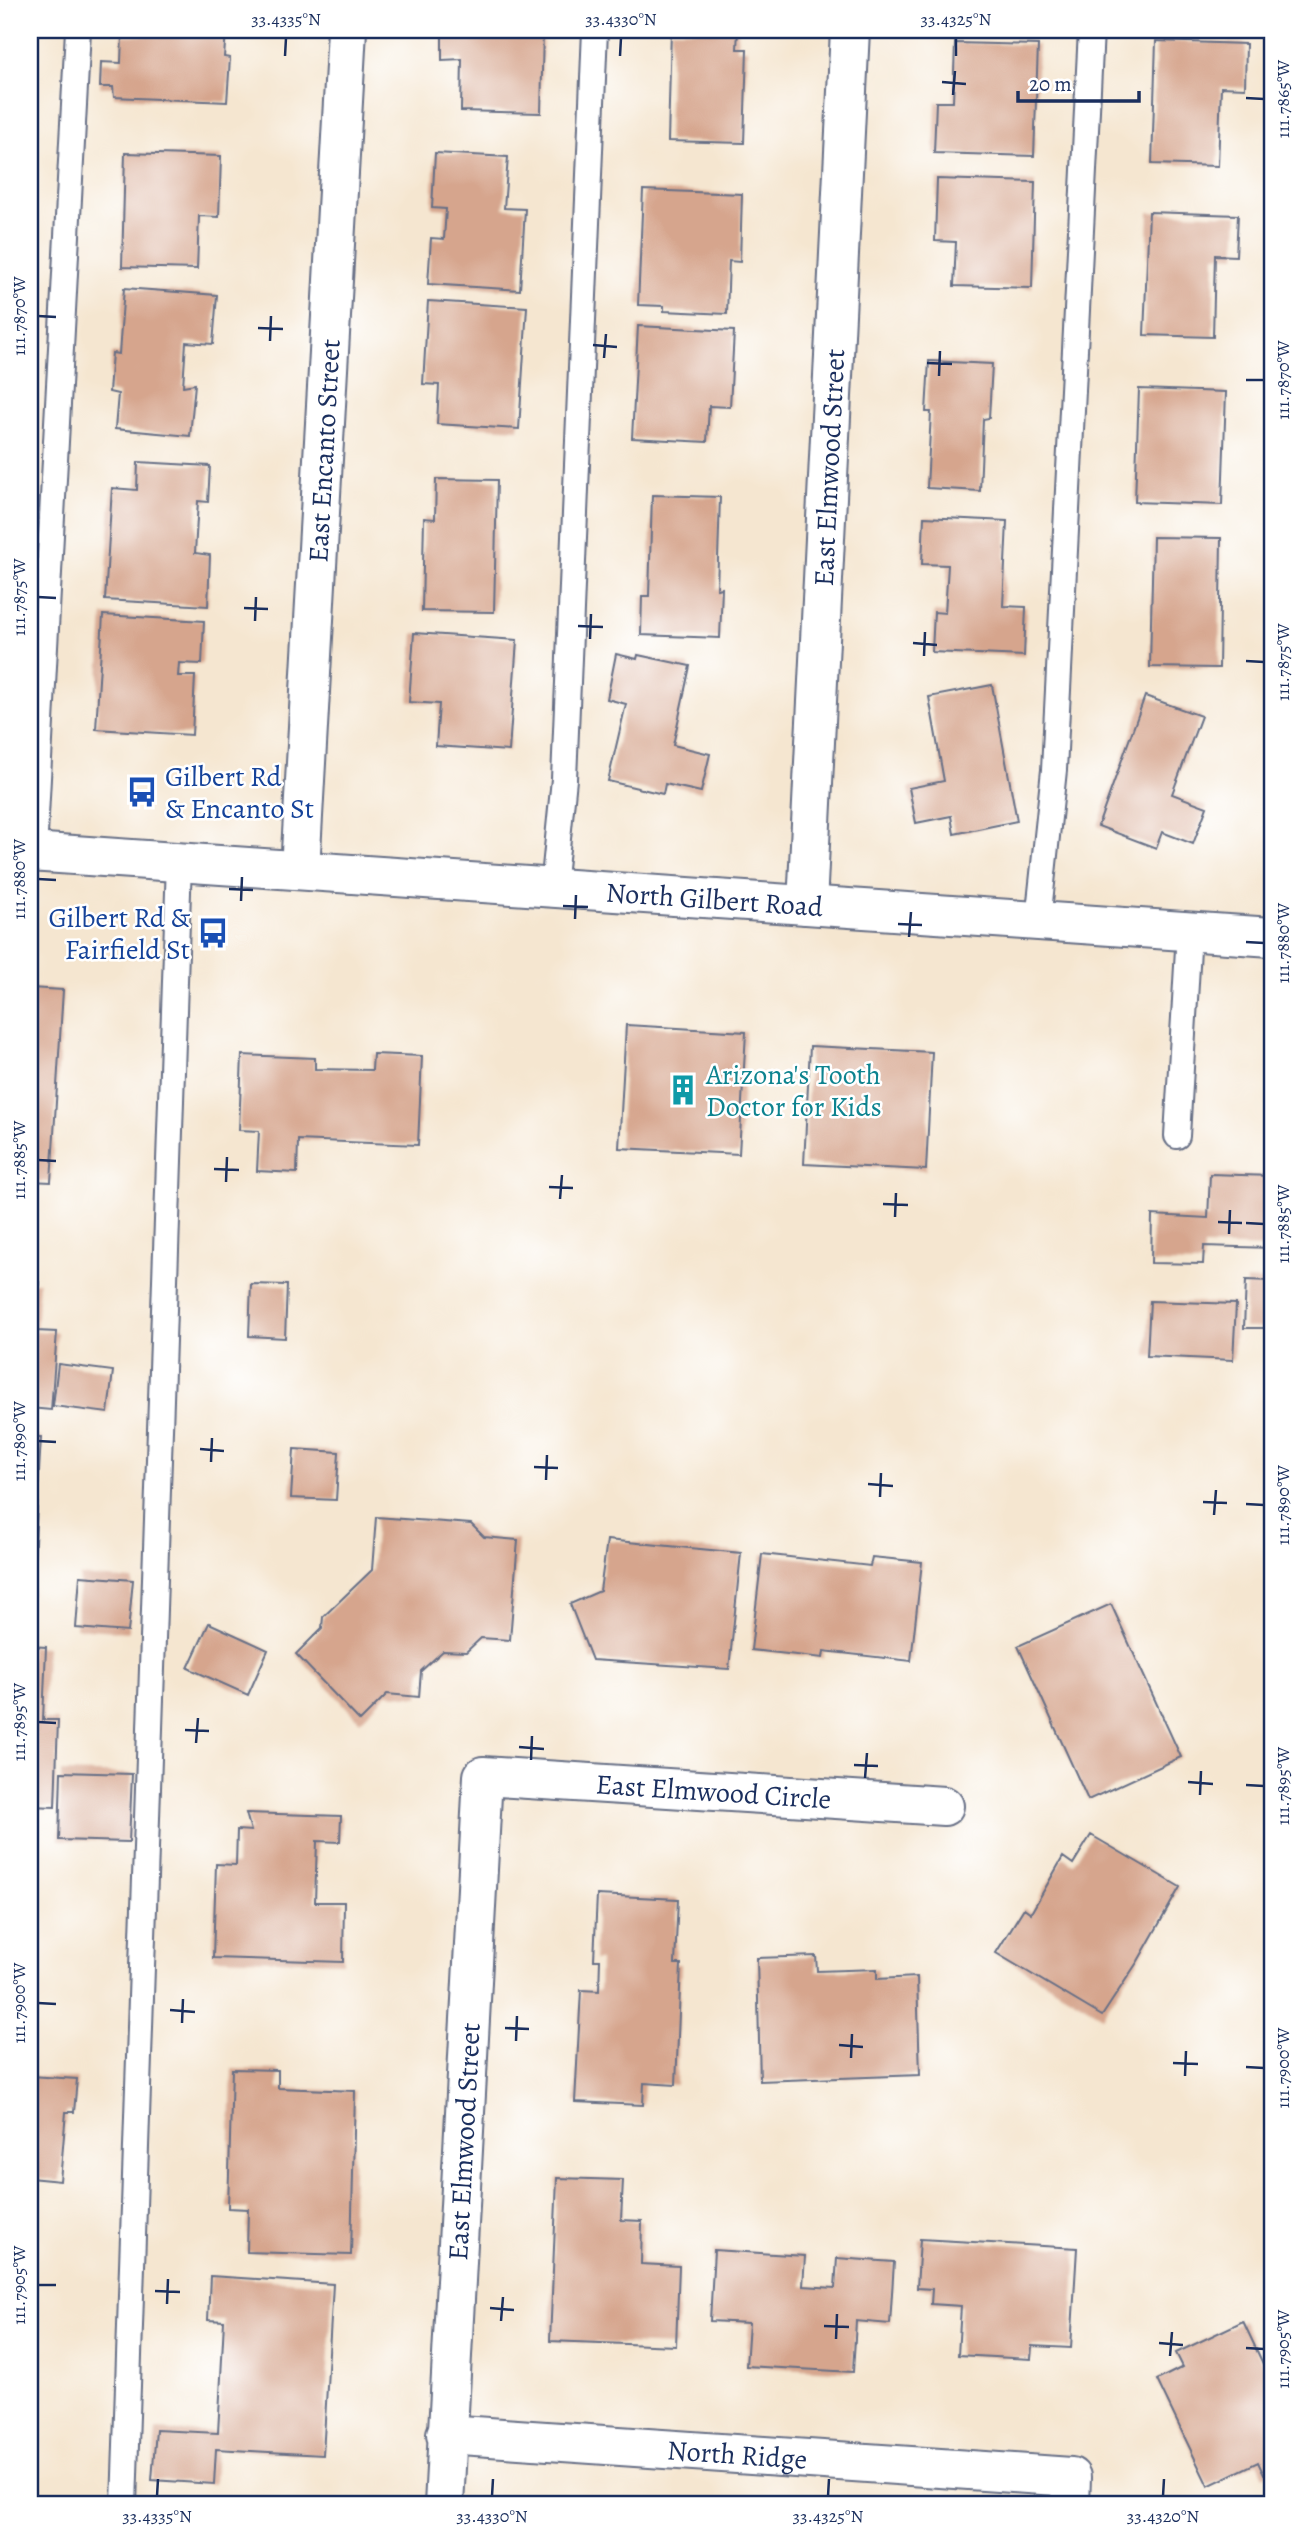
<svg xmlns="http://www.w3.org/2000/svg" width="1302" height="2535" viewBox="0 0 1302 2535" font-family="Alegreya,serif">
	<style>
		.building { fill: #d6a58d }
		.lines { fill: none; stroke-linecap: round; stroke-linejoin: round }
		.service-casing { stroke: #676f86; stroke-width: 28 }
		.minor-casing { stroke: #676f86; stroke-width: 42 }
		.primary-casing { stroke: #676f86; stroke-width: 42 }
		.service { stroke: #fff; stroke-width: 24 }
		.minor { stroke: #fff; stroke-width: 38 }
		.primary { stroke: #fff; stroke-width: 38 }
		.ticks { fill: none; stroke: #1b2f5e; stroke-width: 2.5 }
		.labels { text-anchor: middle; stroke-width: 5; stroke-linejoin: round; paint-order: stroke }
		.street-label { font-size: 28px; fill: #1b2f5e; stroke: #fff }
		.transit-label { font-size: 28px; fill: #164399; stroke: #fff; text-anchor: start }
		.culture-label { font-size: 28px; fill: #0d838f; stroke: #fff; text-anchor: start }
		.neatline { fill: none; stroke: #1b2f5e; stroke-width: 2.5 }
		.ticks-label { font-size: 18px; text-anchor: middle; fill: #1b2f5e }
	</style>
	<rect width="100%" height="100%" fill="#fff"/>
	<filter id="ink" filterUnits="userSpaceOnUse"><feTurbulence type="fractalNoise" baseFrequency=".0143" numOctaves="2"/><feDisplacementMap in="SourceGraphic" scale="14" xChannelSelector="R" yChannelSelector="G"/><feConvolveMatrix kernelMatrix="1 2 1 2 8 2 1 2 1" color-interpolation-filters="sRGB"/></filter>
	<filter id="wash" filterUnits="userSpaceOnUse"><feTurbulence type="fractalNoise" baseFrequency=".00686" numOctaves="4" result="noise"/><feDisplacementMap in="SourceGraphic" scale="28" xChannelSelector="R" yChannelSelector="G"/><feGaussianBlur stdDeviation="1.57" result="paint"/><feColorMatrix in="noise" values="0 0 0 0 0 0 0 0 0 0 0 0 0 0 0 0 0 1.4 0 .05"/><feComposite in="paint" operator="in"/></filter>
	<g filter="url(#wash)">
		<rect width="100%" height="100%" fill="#f5e6d0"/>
		<g id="blocks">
			<path class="building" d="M159,30H226L224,57L230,58L227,102L114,97L113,87H100L101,62L121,63L122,35L158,36Z
				M442,30H543L541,113L461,111L462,59L442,60Z
				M671,30H738L737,49H747L744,143L668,141Z
				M1156,41L1246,44L1245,88L1221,87L1218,166L1152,164Z
				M955,43L1038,45L1034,156L934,153L936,102H953Z
				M125,153L221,156L219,217L199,216L197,269L122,267Z
				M435,153L508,157L504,208L525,209L520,290L428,284L431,238L444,239L446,209L432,208Z
				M937,179L1035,182L1032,288L954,286L956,242L935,241Z
				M643,190L742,194L740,262L729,261L727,314L664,311V306L638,305Z
				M1149,212L1238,215L1236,256L1215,255L1213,337L1144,335Z
				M124,288L217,295L213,344L186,342L183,386L195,384L190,436L115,429L118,394L109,392L112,353L119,354Z
				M428,301L527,307L519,429L437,424L439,385L423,384Z
				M638,326L734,331L730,407L709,406L707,442L632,438Z
				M929,361L992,364L989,418L983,419L980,491L927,488L931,412H926Z
				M1139,389L1226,392L1222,505L1135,502Z
				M138,462L210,466L208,502L198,501L195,553L210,555L208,606L105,600L112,488L137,490Z
				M436,479L497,480L494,612L422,611L424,518L435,519Z
				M652,495L720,497L717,589L722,588L720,638L641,635L642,596H649Z
				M924,517L1007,521L1003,606L1026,607L1024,656L932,652L934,612L945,613L948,565L922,564Z
				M1153,537L1221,538L1219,668L1150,667Z
				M103,615L204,621L202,664L179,663L178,676H195L192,735L96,729Z
				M414,633L517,640L509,751L436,746L439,704L409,702Z
				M616,654L637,659L638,655L690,666L673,745L710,754L701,792L665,784L663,794L608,781L626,704L607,699Z
				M992,685L1017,821L954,834L951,816L916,823L909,788L944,781L929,697Z
				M1145,696L1201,716L1172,794L1207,807L1193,844L1162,832L1156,848L1098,826Z
				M30,988L63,990L51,1182L30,1181Z
				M626,1025L746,1032L739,1154L619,1148Z
				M810,1046L932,1052L926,1170L804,1164Z
				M373,1054L422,1056L418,1145L298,1140L297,1173L257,1171L259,1131L239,1130L242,1055L315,1058V1069L372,1070Z
				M1210,1174L1272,1176V1248L1204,1246L1203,1264L1151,1263L1152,1215L1208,1218Z
				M1246,1280L1272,1281V1328H1244Z
				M30,1282H39L36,1331L57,1332L51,1410L30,1408Z
				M251,1284L287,1285L285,1338L249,1336Z
				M1150,1301L1236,1304L1233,1360L1147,1356Z
				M58,1364L113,1371L108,1413L53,1406Z
				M30,1437H41L32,1595H30Z
				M294,1449L339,1452L336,1500L291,1498Z
				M376,1517L471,1524L484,1537L518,1540L510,1640L481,1638L466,1652L443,1651L421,1671L419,1697L387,1694L360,1721L296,1654L322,1628L323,1617L372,1570Z
				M607,1540L741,1553L729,1669L592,1660L570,1604L600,1591Z
				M762,1554L870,1566L872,1557L922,1562L911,1661L824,1651L823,1658L751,1650Z
				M80,1576L133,1580L128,1632L76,1628Z
				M1111,1604L1181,1757L1088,1800L1018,1646Z
				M209,1623L268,1650L248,1695L188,1668Z
				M30,1646L46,1647L43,1720H58L55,1807L30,1806Z
				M61,1772L132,1774L129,1842L59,1840Z
				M246,1813L341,1816L340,1842L317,1841L315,1902H344L343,1962L213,1958L216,1864L236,1865L237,1830L251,1831Z
				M1091,1835L1180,1887L1138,1961L1102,2016L996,1953L1024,1908L1031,1913L1063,1857L1073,1864Z
				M597,1895L678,1899L675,1964H681L676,2085L644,2083L643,2105L575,2102L581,1990L599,1991L600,1960H594Z
				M816,1956L817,1971L877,1969V1979L917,1977L920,2075L760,2081L757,1958Z
				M232,2069L278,2070V2088L355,2091L351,2255L247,2252L248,2209L228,2208Z
				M30,2076L77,2079L74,2112H66L60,2181L30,2178Z
				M557,2178L623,2180L621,2220L642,2221L641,2264L679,2266L676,2346L550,2341Z
				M920,2239L1077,2248L1071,2348L1032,2346L1031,2359L958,2355L961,2306L931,2304L932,2289L917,2288Z
				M714,2250L805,2256L803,2286L835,2288L837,2258L894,2262L890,2324L856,2321L853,2372L746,2366L749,2323L710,2321Z
				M210,2276L333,2284L323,2455L216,2449L214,2484L152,2480L156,2430L218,2433L224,2321L208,2320Z
				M1243,2321L1272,2383V2471L1264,2475L1258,2462L1208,2486L1157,2380L1183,2367L1176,2353Z
				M30,2402H34L32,2451H30Z"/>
		</g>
	</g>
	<g filter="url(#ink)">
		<use href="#blocks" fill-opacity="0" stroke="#676f86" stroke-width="2"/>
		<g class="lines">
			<g class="service-casing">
				<path id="service" d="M34,853L78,30
					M553,888L564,779L595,30
					M1038,921L1054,770L1091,30
					M1177,1136L1189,932
					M124,2505L179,862"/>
			</g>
			<g class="minor-casing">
				<g id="minor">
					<path id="s1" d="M300,870L347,30"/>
					<path id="s2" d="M807,905L850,30"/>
					<path id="s3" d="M446,2434L1071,2477L1070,2505"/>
					<path id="s4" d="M444,2505L483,1776L944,1806"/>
				</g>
			</g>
			<g class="primary-casing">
				<g id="primary">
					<path id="s5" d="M30,852L1272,937"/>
				</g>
			</g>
			<use href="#service" class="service"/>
			<use href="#minor" class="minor"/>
			<use href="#primary" class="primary"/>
		</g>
	</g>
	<path class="ticks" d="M285,56L286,38M620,56L621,38M956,56V38M942,82L966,84M953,95L955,71M1246,98L1264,99M38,316L56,317M258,328L283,329M270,341L271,316M593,345L617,347M604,358L606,334M927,363L952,364M939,376L940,351M1246,380H1264M38,597L56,598M244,608L268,609M255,621L256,597M578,626L603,627M590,639L591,614M913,643L937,645M924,656L925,632M1246,661L1264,662M38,879L56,880M229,889L253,890M241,901L242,877M563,906L588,907M575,919L576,895M898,924L922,925M909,937L911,912M1246,942L1264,943M38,1160L56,1161M214,1169L239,1170M226,1182L227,1157M549,1187L573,1188M560,1199L562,1175M883,1204L908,1205M895,1217L896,1193M1218,1222L1242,1223M1246,1223L1264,1224M1229,1234L1230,1210M38,1441L56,1442M200,1449L224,1451M211,1462L212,1438M534,1467L558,1468M546,1480L547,1455M868,1484L893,1486M880,1497L881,1473M1203,1502L1227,1503M1246,1504L1264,1505M1214,1515L1216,1490M38,1722L56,1723M185,1730L209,1731M196,1743L198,1718M519,1747L544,1749M531,1760L532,1736M854,1765L878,1766M865,1778L867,1753M1188,1782L1213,1784M1246,1785L1264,1786M1200,1795L1201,1771M38,2003L56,2004M170,2010L195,2012M182,2023L183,1999M505,2028L529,2029M516,2041L517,2016M839,2045L863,2047M851,2058L852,2034M1173,2063L1198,2064M1246,2067L1264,2068M1185,2076L1186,2051M38,2285H56M155,2291L180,2292M167,2304L168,2279M490,2308L514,2310M501,2321L503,2297M824,2326L849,2327M836,2339L837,2314M1159,2343L1183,2345M1246,2348L1264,2349M1170,2356L1172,2332M157,2496L158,2479M492,2496L493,2479M828,2496L829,2479M1163,2496L1164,2479"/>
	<defs>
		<g id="bus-bare" transform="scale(2.415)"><path d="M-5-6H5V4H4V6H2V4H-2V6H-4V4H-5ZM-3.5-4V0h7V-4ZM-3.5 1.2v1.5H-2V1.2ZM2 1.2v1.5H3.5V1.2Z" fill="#1a4fb4" stroke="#fff" stroke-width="2.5" paint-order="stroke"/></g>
		<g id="building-bare" transform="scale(2.415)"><path d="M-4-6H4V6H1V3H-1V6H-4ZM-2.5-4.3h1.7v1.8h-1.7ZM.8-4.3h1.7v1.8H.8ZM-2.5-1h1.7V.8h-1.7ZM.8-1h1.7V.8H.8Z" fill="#0f9aa8" stroke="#fff" stroke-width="2.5" paint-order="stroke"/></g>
	</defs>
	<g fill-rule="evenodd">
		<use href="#bus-bare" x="142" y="792"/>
		<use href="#bus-bare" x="213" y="933"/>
		<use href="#building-bare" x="683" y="1090"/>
	</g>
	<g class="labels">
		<g class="street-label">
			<text dy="10" stroke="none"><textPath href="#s1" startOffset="420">East Encanto Street</textPath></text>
			<text dy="10" stroke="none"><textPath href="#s2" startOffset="438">East Elmwood Street</textPath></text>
			<text dy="10" stroke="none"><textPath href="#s5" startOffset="686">North Gilbert Road</textPath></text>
			<text dy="10" stroke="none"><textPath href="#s4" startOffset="961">East Elmwood Circle</textPath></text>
			<text dy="10" stroke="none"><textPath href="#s4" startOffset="364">East Elmwood Street</textPath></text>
			<text dy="10" stroke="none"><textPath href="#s3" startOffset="292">North Ridge</textPath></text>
		</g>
		<g class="transit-label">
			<text x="165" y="786">Gilbert Rd<tspan x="165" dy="32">&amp; Encanto St</tspan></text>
			<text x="190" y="927" text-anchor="end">Gilbert Rd &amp;<tspan x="190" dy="32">Fairfield St</tspan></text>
		</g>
		<g class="culture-label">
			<text x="706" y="1084">Arizona's Tooth<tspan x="706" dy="32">Doctor for Kids</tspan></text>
		</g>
	</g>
	<rect width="1302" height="2535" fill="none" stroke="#fff" stroke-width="77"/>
	<path d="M1018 91v10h121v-10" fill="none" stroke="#1b2f5e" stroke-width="3.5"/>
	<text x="1029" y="91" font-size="21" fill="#1b2f5e" stroke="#ffffff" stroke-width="5" paint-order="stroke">20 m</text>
	<rect x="38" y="38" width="1226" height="2458" class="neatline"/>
	<g class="ticks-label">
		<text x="286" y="25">33.4335°N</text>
		<text x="621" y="25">33.4330°N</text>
		<text x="956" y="25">33.4325°N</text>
		<text transform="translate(1283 99) rotate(-90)" y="6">111.7865°W</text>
		<text transform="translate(19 316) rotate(-90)" y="6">111.7870°W</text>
		<text transform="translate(1283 380) rotate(-90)" y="6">111.7870°W</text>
		<text transform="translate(19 597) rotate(-90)" y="6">111.7875°W</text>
		<text transform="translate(1283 662) rotate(-90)" y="6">111.7875°W</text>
		<text transform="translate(19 879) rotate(-90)" y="6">111.7880°W</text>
		<text transform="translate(1283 943) rotate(-90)" y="6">111.7880°W</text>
		<text transform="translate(19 1160) rotate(-90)" y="6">111.7885°W</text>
		<text transform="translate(1283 1224) rotate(-90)" y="6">111.7885°W</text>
		<text transform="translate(19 1441) rotate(-90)" y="6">111.7890°W</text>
		<text transform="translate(1283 1505) rotate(-90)" y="6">111.7890°W</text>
		<text transform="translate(19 1722) rotate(-90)" y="6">111.7895°W</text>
		<text transform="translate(1283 1786) rotate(-90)" y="6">111.7895°W</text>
		<text transform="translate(19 2003) rotate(-90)" y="6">111.7900°W</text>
		<text transform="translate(1283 2068) rotate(-90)" y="6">111.7900°W</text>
		<text transform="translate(19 2285) rotate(-90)" y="6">111.7905°W</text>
		<text transform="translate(1283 2349) rotate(-90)" y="6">111.7905°W</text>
		<text x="157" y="2522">33.4335°N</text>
		<text x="492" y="2522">33.4330°N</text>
		<text x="828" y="2522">33.4325°N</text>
		<text x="1163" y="2522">33.4320°N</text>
	</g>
</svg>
